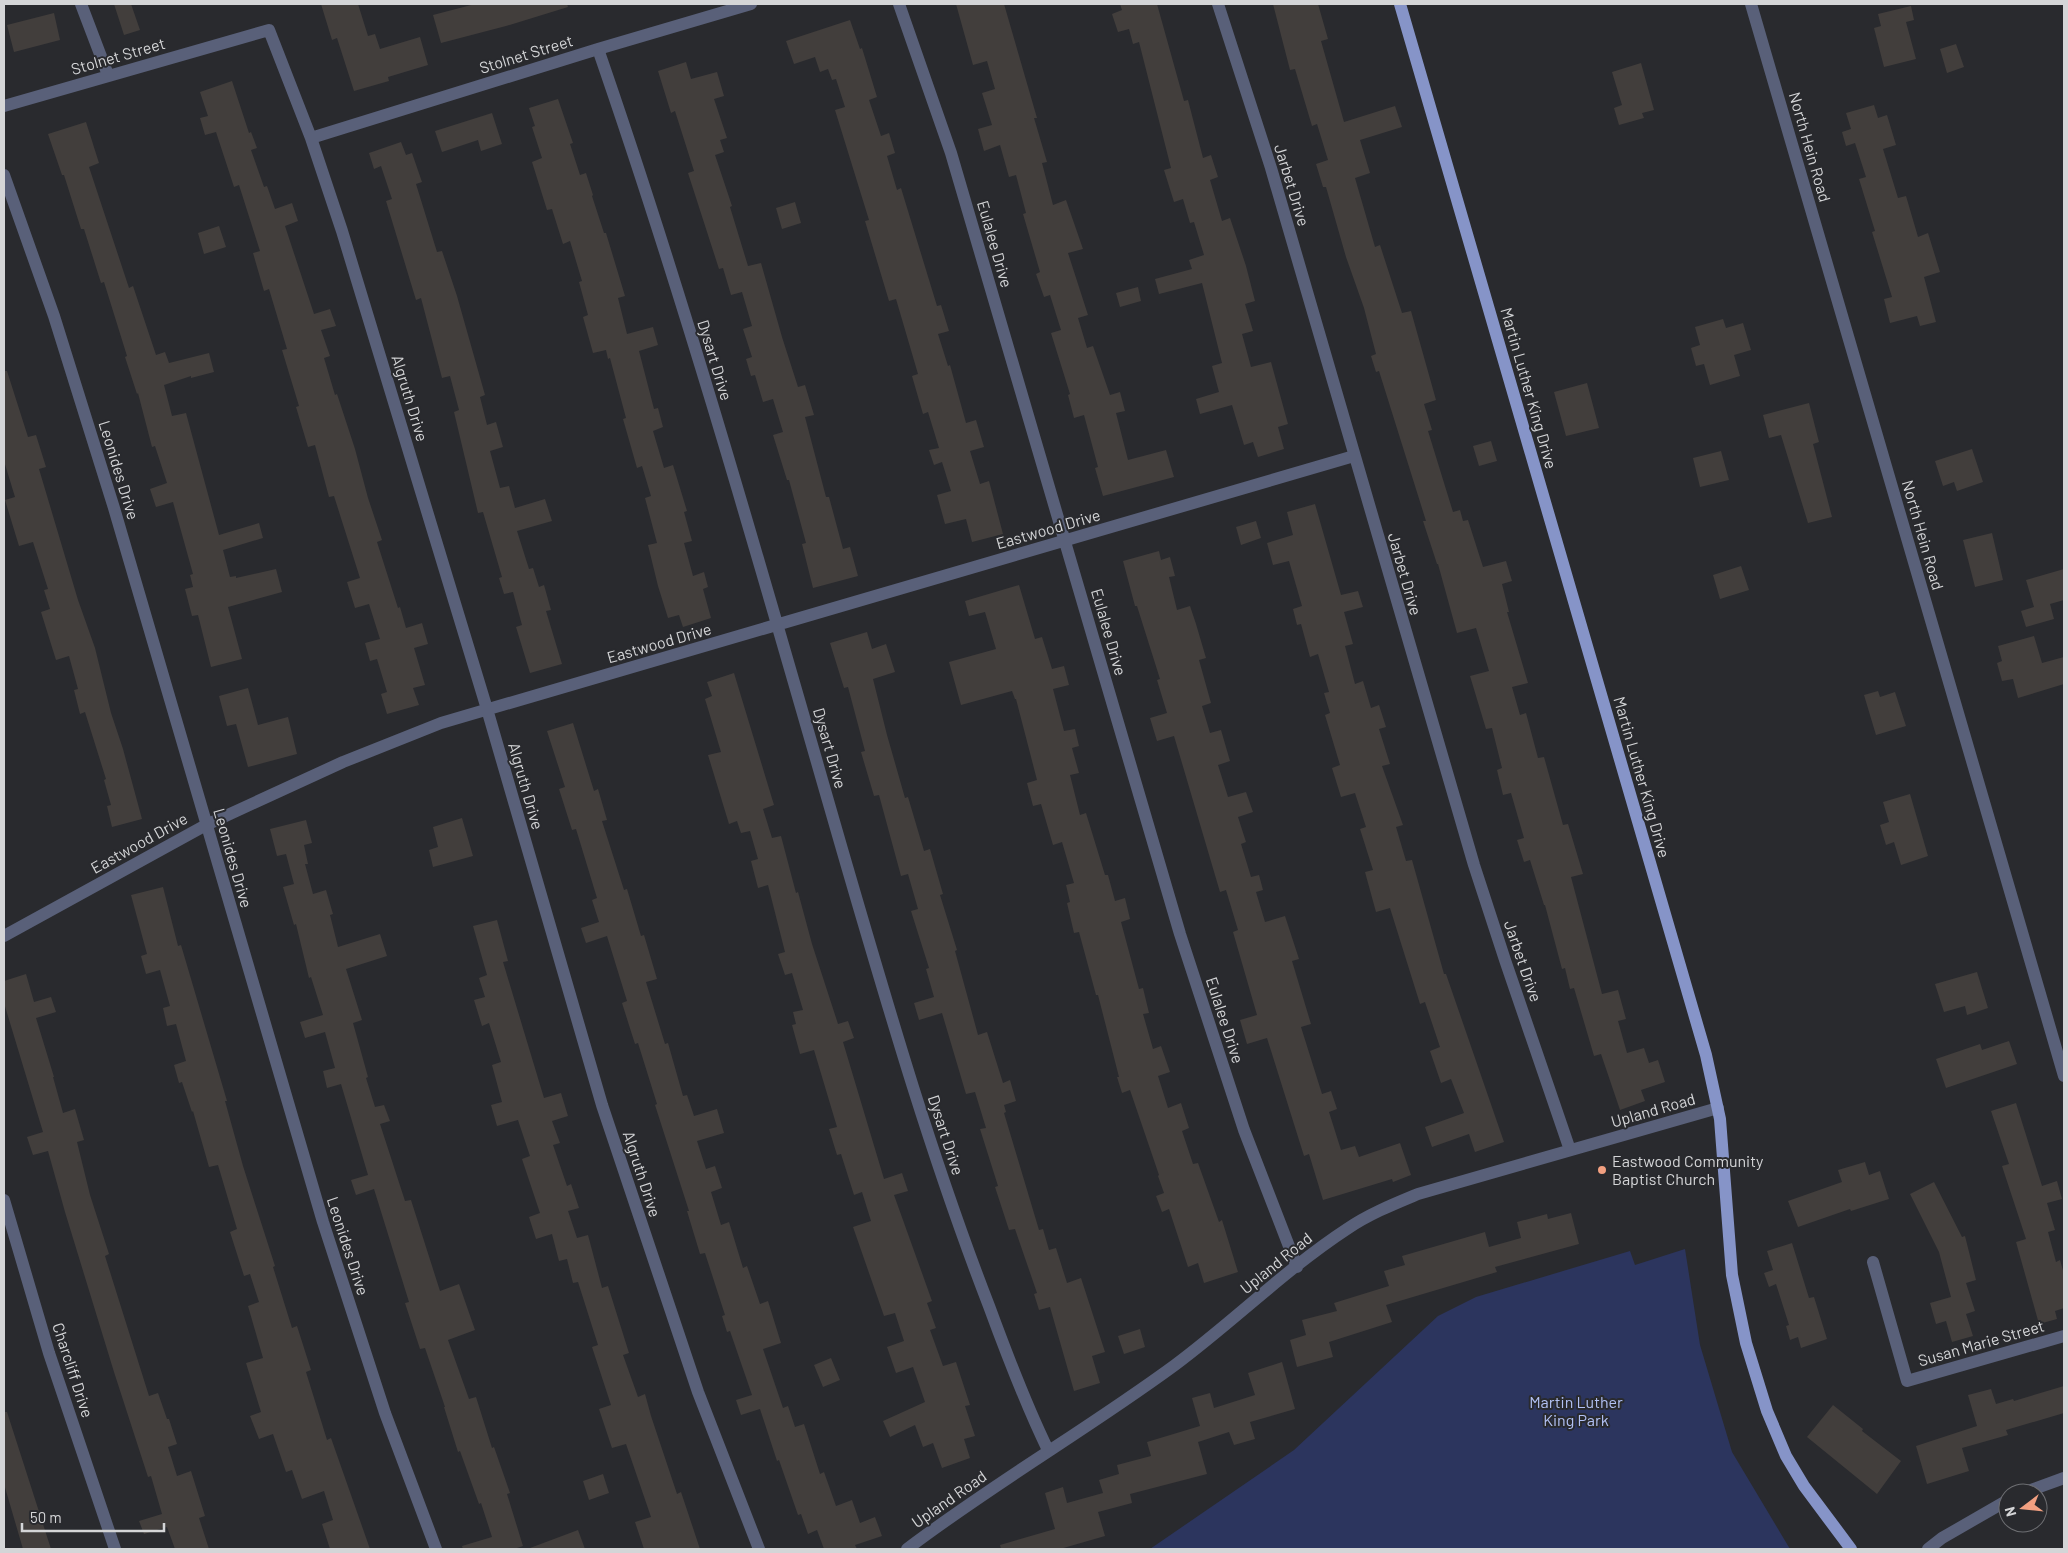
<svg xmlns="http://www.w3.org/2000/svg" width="2068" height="1553" viewBox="0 0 2068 1553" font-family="Barlow,sans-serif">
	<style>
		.green { fill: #2c355e }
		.building { fill: #423e3c }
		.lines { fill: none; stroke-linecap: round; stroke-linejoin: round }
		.minor { stroke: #596079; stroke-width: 12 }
		.major { stroke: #8694c8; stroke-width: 12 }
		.poi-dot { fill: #f2a081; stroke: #292a2e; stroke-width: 2 }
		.labels { text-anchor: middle; stroke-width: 4; stroke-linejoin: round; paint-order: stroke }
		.street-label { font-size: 16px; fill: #d4d5d7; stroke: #292a2e }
		.poi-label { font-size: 16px; fill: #d4d5d7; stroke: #292a2e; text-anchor: start }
		.park-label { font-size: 16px; fill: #b2c1f4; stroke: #292a2e }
	</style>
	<rect width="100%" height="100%" fill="#292a2e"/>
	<path class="green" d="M1685,1249L1700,1345L1732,1452L1790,1549H1150L1294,1450L1438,1316L1476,1297L1630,1251L1635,1265Z"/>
	<path class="building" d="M114,4H131L140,30L124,35Z
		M321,4H358L368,36L375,34L380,49L420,37L428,65L388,77L389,81L354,91L337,38L332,40Z
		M475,4H567L568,7L506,26L441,43L433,15Z
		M956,4H1004L1037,118H1034L1047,162L1042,163L1053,205L1066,200L1083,249L1068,253L1088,315L1078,318L1087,348L1093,346L1110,395L1120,392L1125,411L1116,413L1128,460L1166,450L1174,477L1103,496L1095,468L1098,467L1084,415L1074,418L1068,395L1070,394L1051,333L1061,330L1050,295L1044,297L1036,274L1040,272L1023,214L1026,213L1016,175L1009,177L1000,145L984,151L978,129L992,125L982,93L995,89L987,61L973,65Z
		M1120,4H1157L1184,101L1188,100L1203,158L1211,155L1218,177L1210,180L1222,221L1230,218L1246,266L1255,301L1245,304L1253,331L1242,334L1251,367L1271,362L1288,424L1278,427L1284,449L1258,457L1253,442L1244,445L1232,405L1200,414L1196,399L1219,392L1212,366L1222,363L1202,283L1159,294L1155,279L1192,269L1189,260L1204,255L1194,222L1190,223L1183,199L1174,202L1164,170L1171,168L1139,42L1133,44L1129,29L1118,32L1112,14L1122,10Z
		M1273,4H1318L1328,39L1321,41L1344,122L1395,106L1402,127L1360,140L1370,173L1355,178L1375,247L1380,245L1402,313L1411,311L1436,400L1424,404L1432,430L1428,431L1453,512L1460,510L1463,521L1468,520L1483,567L1506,561L1512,581L1502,584L1509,612H1507L1528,683L1512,687L1520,715L1526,713L1538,758L1544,757L1563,825L1568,824L1583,874L1571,877L1602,994L1618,990L1626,1019L1618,1021L1627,1053L1644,1048L1649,1063L1658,1060L1665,1082L1641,1090L1645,1101L1620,1110L1601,1054L1594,1056L1574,988L1570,989L1565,968L1562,969L1545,905H1544L1530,860L1524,862L1517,840L1524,838L1511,793L1503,795L1497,770L1502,768L1492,728L1486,729L1470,676L1489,671L1476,628L1457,633L1438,564H1437L1423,521H1426L1379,371L1376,372L1371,356L1376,354L1364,308L1346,257L1326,187H1323L1316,164L1328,160L1317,124L1312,126L1295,69L1290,70Z
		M1911,6L1914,20L1906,22L1916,59L1884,67L1874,28L1881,26L1878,14Z
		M54,13L60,40L14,52L7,25Z
		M850,20L860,49L862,48L877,97L869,100L881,136L889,133L895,153L887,156L897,190L901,188L937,306L941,305L949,331L938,334L948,366L950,365L966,423L976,420L984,447L970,451L980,484L989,481L1003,534L972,542L966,519L945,524L937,495L951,491L942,462L934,465L929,450L939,448L928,412L923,414L912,376L918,374L896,299L889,301L865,221L869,220L835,110L845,107L836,79L832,80L828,69L820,72L815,57L794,64L786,41Z
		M1956,44L1964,67L1947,73L1940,49Z
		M686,62L691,79L717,72L724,96L714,99L727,138L720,140L724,152L715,155L732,206L730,207L748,266L761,263L782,337L798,387L805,385L814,415L805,417L826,497H829L843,549L850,547L858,576L813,588L802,544L806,543L789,480H787L773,435L783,432L773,399L763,402L755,375L751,376L746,359L752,357L743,329L752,326L742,292L731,295L723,268L719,269L688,173L694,171L675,111L671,113L658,71Z
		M1641,63L1654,110L1642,113L1644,118L1619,125L1614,108L1622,105L1612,72Z
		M232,81L249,133L251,132L257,148L251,150L264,187L267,186L275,209L292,203L298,221L285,226L314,314L330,309L336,326L321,330L330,356L324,358L335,395L337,394L355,449L368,498L382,540L377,542L398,608L400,607L406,628L422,623L428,644L414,648L425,685L413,688L419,705L387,714L381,694L387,692L377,659L370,661L365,643L380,639L369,604L355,608L347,582L360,578L334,496L329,497L315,445L308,447L296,407L299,406L282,350L287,349L269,289L264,291L253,253L260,251L239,185L234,187L216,132L205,135L200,118L208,116L200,92Z
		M558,99L573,143L570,144L580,175L586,173L593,195L592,196L604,233H606L625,296L618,298L627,334L653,327L658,345L639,351L654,409L658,408L663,427L653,431L664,468L673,465L687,511L684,512L692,541L684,543L693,576L704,572L708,587L703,589L711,618L683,627L679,615L668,618L658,586L648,545L657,543L645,498L651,496L642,466L637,468L623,419L626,418L610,358L608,359L606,350L593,353L583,317L588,315L579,282L582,281L570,241L563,244L552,209L547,210L532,162L542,158L532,127L535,126L529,108Z
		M1874,105L1878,118L1887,115L1896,145L1883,149L1898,198L1906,196L1918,237L1928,233L1940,272L1924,277L1936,322L1920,326L1917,316L1890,323L1884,299L1892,297L1872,232L1875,231L1859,179L1866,177L1855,143L1846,146L1842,132L1851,129L1846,113Z
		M492,113L502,144L481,151L478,140L442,152L435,131Z
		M86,122L99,163L89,167L129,288L133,286L156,355L165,352L169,363L209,353L214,372L191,378V376L164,385L172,416L186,413L219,535L259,523L263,538L223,550L230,577L236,576V578L276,569L282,592L228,607L242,659L211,667L198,615L192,616L185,589L193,587L190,575L193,574L173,502L156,507L150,489L167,483L155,446L152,447L138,393L137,394L125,357L127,356L104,282L101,283L84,229H81L64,175H62L48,134Z
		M401,142L406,155L412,153L422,182L416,184L437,252L442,251L457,296L485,395L480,397L487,425L496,422L503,447L490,451L500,488L509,486L515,508L545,499L552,521L517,531L529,569L533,568L539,587L544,585L551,610L546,611L562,664L530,673L516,627L522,625L513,592L504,594L499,578L502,577L483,512L478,513L454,412L459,410L450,376L442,378L421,298L416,300L386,201L392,199L381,166L374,169L369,153Z
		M795,202L801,223L782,229L776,208Z
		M219,226L226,247L204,254L198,233Z
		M1138,287L1141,301L1120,307L1116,293Z
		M1723,319L1726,328L1743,323L1751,350L1734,355L1740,376L1710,385L1704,364L1696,366L1691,348L1700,345L1695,327Z
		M4,371H7L28,437L36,435L46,467L39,469L78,600L95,648L111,713L123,749L142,819L112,827L107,806L111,805L104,780L106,779L85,712L80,714L74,690L78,689L69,656L56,660L41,612L50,609L44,590L48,589L33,542L19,546L5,500L15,497L4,461Z
		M1587,383L1599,428L1566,436L1554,392Z
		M1809,403L1819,442L1813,444L1832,517L1808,523L1781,435L1769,438L1763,415Z
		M1491,441L1497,461L1479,466L1473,446Z
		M1972,449L1983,482L1957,491L1954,482L1943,486L1935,461Z
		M1721,451L1729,480L1700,487L1693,458Z
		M1315,504L1341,595L1358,591L1363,607L1344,612L1353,644L1345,646L1355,684L1363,681L1371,708L1379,705L1386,727L1379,729L1390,764L1382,766L1403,825L1396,827L1406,861L1412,860L1444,974H1446L1504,1142L1475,1152L1469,1134L1432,1147L1425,1127L1464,1113L1451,1079L1441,1083L1430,1051L1440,1047L1425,1002L1420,1004L1390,908L1376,912L1365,872L1373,870L1360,829L1366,827L1355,793L1341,797L1332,768L1340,765L1325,715L1330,713L1324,693L1329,692L1318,654L1310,657L1301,624L1297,625L1293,609L1302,606L1289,561L1273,565L1267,543L1293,535L1287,512Z
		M1256,521L1261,538L1241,545L1236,527Z
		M1992,533L2003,580L1975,587L1963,540Z
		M1159,551L1161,560L1170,557L1175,576L1169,577L1177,610L1190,606L1196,624L1206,658L1199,660L1211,703L1202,706L1210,733L1221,730L1230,761L1218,765L1228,797L1246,792L1253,812L1238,817L1246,842L1241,844L1251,877L1259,875L1263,890L1256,892L1265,922L1285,916L1299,959L1292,961L1311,1024L1301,1027L1322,1094L1331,1091L1337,1109L1329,1112L1341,1150L1355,1146L1359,1157L1400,1143L1411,1175L1393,1182L1392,1179L1323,1200L1309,1154L1304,1156L1267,1038L1247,1044L1240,1020L1257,1015L1233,932L1238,930L1226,890L1220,892L1174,736L1157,741L1150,718L1167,713L1157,680L1160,679L1137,606H1135L1123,561Z
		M1741,566L1749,590L1720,599L1713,575Z
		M2064,569V600L2050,604L2054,619L2026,627L2021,611L2034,607L2026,580Z
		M1019,585L1035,639L1042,637L1052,669L1064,666L1069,685L1053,689L1064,731L1075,729L1079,746L1072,748L1079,773L1070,775L1080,815L1086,813L1105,875H1108L1115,901L1125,898L1130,919L1121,922L1139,989L1143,988L1149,1013L1143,1014L1153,1049L1161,1046L1170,1072L1158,1076L1168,1108L1181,1103L1189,1128L1182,1131L1193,1164L1198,1163L1219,1222L1222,1220L1238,1272L1204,1283L1198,1263L1188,1267L1169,1209L1162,1212L1156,1196L1164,1193L1158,1176L1159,1175L1130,1090L1122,1093L1117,1077H1119L1098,995H1096L1079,932L1074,933L1067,903L1070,902L1066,885L1074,883L1062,842L1053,845L1041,804L1033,806L1027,783L1037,780L1016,699H1015L1012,691L961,705L949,662L996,649L985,612L969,616L965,601Z
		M867,632L872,649L886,644L895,672L873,679L887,735L905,798L908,797L924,851L930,849L943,894L940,895L957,950L955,951L978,1035L987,1032L1003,1083L1010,1080L1016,1101L1004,1105L1006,1112L1004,1113L1039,1230L1043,1229L1049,1250L1056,1248L1067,1283L1081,1278L1105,1352L1092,1356L1100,1383L1074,1391L1050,1307L1039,1310L1034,1294L1037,1293L1015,1229L1009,1230L995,1187L998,1186L980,1129L986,1128L975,1092L966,1094L942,1013L919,1020L914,1003L934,997L926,969L929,968L911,911L918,909L908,874L901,876L879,795L874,796L861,752L865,751L848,687L844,688L830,643Z
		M2034,636L2042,663L2064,657V684L2018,698L2013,679L2002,681L1997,663L2002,661L1998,646Z
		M734,673L774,805L763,809L772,838L781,836L796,893L798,892L812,944L838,1024L848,1021L854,1038L843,1042L884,1179L902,1173L908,1191L894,1195L932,1301L927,1303L936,1328L930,1330L943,1366L956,1362L970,1405L965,1406L975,1436L964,1439L970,1458L942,1468L933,1443L923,1447L915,1425L890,1437L883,1421L925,1402L913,1367L896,1373L887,1347L904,1341L895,1313L884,1316L853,1227L871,1221L862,1192L854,1195L841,1154L837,1155L829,1129L837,1127L814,1050L800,1054L792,1025L796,1024L793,1012L803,1010L792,973L785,975L778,954L785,952L768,885L758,888L751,861L758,859L750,831L741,833L737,821L729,824L708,755L721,752L705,699L712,696L707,682Z
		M248,688L258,725L288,717L297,754L248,767L236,724L227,726L219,696Z
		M1878,691L1880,697L1895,692L1906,726L1876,735L1864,695Z
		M573,723L594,791L598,789L607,820L602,821L624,890L627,889L641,936L644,935L657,979L646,982L665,1044L668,1043L683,1096L687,1095L694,1116L717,1109L724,1133L697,1141L706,1169L715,1166L722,1188L711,1192L721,1225L729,1222L743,1268L747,1266L760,1304L768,1301L781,1343L763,1349L783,1408L788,1406L795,1427L804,1424L820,1474L824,1472L836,1506L852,1500L860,1523L875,1517L882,1536L855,1545L857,1549H824L817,1530L808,1534L801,1514L798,1515L779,1460L777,1461L760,1409L741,1415L736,1400L752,1395L730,1331L727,1332L722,1316L725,1315L705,1253L700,1254L687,1211H689L655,1105L657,1104L638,1043L635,1044L622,1003L627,1001L607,936L586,943L581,928L599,922L592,900L597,898L576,829L572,830L559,789L565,787L547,731Z
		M1910,794L1928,856L1901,865L1894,842L1886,845L1880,825L1889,822L1883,802Z
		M462,818L473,856L433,867L429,850L438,847L433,827Z
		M306,820L312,843L304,845L308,864H305L313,894L326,890L333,914L330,915L338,947L380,934L387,956L346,969L362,1020L353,1023L368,1077L366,1078L375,1107L384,1105L390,1121L380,1124L405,1201L411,1200L440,1291L459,1284L475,1330L448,1340L469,1399L476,1397L492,1448L494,1447L510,1493L507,1494L523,1546L514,1549H463L462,1546L492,1537L481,1503L479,1504L460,1451L458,1452L444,1407H445L425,1348L420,1349L405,1303L409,1302L374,1189L356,1195L351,1180L368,1175L341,1084L327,1088L323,1071L335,1068L325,1032L305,1038L300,1022L323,1015L311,977L309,978L296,924L294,925L283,887L294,884L286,854L277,856L270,829Z
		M163,887L178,946L181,945L227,1101H225L243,1166L275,1266L273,1267L292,1328L297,1326L311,1370L306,1372L327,1440L331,1438L370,1549H330L322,1524L333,1520L324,1491L302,1499L292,1470L286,1472L273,1434L259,1439L250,1416L261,1412L246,1363L263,1358L248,1306L259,1302L250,1274L244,1276L230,1232L237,1229L218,1165L209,1167L193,1111L192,1112L182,1082L179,1083L174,1065L186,1061L176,1024L167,1026L163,1008L170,1006L160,970L146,974L141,956L147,954L131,895Z
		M497,920L508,961L503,962L544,1098L561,1093L568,1116L552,1121L560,1143L553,1145L567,1186L571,1184L579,1208L568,1211L577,1238L588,1235L602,1288L608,1286L629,1353L623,1355L638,1397L645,1394L651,1416L677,1494L681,1492L700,1549H644L635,1522L651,1517L626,1444L612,1448L599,1409L611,1405L592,1347L598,1345L578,1282L573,1283L567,1259L559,1261L552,1234L536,1239L529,1217L540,1213L522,1159L530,1156L518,1120L497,1126L491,1105L502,1102L492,1065L501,1062L489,1023L482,1026L474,1000L485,997L479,978L487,975L473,926Z
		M1977,972L1988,1008L1967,1015L1965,1006L1944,1012L1935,984Z
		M26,974L34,1002L51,997L56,1012L36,1018L54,1077H53L63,1113L75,1109L84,1140L77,1142L90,1195L109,1254L105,1256L149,1396L158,1393L167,1419H169L177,1444L168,1447L177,1476L191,1471L205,1516L199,1518L209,1549H175L167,1527L144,1534L139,1521L162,1514L151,1476L148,1477L114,1372L65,1212L48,1151L33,1155L27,1137L43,1132L4,1003V981Z
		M2009,1041L2017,1064L1946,1088L1936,1059L1980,1044L1982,1050Z
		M2016,1103L2042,1186L2057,1181L2062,1199L2047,1203L2055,1230L2048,1232L2056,1262L2060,1260L2064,1274V1308L2055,1311L2057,1319L2039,1324L2016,1242L2026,1239L2002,1166L2009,1164L1991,1111Z
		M1865,1162L1869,1175L1880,1171L1889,1199L1851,1211L1850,1209L1798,1227L1788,1201L1842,1182L1838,1170Z
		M1934,1182L1962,1237L1965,1236L1976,1280L1966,1283L1975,1311L1966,1314L1973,1336L1952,1342L1946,1321L1936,1324L1930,1303L1951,1297L1939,1252L1910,1194Z
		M1571,1213L1579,1244L1495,1267L1497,1272L1386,1305L1392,1322L1329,1342L1333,1357L1297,1367L1290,1340L1306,1335L1302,1320L1337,1311L1334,1303L1389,1286L1384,1271L1405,1265L1402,1256L1485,1232L1489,1247L1521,1238L1517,1222L1547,1214L1548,1219Z
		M1792,1243L1809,1298L1814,1297L1827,1339L1801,1348L1798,1337L1790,1340L1786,1326L1789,1325L1776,1284L1769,1287L1764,1273L1773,1270L1767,1251Z
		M1140,1329L1145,1347L1124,1354L1118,1336Z
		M831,1358L840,1380L823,1387L814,1365Z
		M1282,1362L1295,1409L1250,1422L1255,1439L1234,1445L1229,1432L1198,1442L1207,1474L1130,1494L1132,1503L1098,1512L1105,1536L1060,1549H1001L1000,1545L1055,1529L1045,1493L1063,1487L1067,1503L1103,1493L1099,1480L1119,1474L1117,1465L1151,1456L1147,1442L1200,1426L1192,1398L1210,1393L1214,1408L1255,1395L1248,1373Z
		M2064,1386V1413L2006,1430L2008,1435L1962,1448L1969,1471L1927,1484L1916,1446L1977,1426L1968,1395L1991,1389L1996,1404L2013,1399L2014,1401Z
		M1833,1405L1863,1429L1862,1431L1901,1461L1877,1494L1807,1437Z
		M4,1412H7L51,1549H23L4,1484Z
		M603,1474L609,1493L589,1500L583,1481Z
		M578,1530L585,1549H530V1548Z"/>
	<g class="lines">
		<path class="minor" d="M81,4L108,75
			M899,4L951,153L1180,934L1244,1130L1297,1267
			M1218,4L1271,168L1474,865L1505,960L1570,1150
			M1751,4L2064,1076
			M598,49C690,315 766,586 844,856C888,1007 932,1159 989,1306C1007,1355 1025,1403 1048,1450
			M4,106L269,30L311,138L342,231L487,709L602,1105L698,1392L759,1549
			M311,138L598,49L751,4
			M4,175L54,316L114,508L323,1222L385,1413L436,1549
			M4,936L206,825L343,762L441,723L1354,456
			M4,1200L49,1353L115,1549
			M1873,1262L1907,1381L2064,1336
			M2023,1493L2064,1478
			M907,1549C994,1483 1088,1429 1175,1365C1234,1321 1286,1269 1347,1229C1369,1214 1394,1204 1418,1194L1718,1108
			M1928,1549L1942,1538L2008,1500"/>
		<path class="major" d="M1400,4L1706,1055L1720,1119L1732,1275L1746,1343L1767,1411L1786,1456L1804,1486L1851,1549"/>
	</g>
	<circle class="poi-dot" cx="1602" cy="1170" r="5"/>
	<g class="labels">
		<g class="street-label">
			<text transform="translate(526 54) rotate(-17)" y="6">Stolnet Street</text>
			<text transform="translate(118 56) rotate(-16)" y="6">Stolnet Street</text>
			<text transform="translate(1810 147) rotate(74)" y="6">North Hein Road</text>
			<text transform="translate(1292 185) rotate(73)" y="6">Jarbet Drive</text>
			<text transform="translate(995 244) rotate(74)" y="6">Eulalee Drive</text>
			<text transform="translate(715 360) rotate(73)" y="6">Dysart Drive</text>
			<text transform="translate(1529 388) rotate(74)" y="6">Martin Luther King Drive</text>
			<text transform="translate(410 398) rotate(73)" y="6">Algruth Drive</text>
			<text transform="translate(119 470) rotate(73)" y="6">Leonides Drive</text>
			<text transform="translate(1048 529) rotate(-16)" y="6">Eastwood Drive</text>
			<text transform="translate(1923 535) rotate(74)" y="6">North Hein Road</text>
			<text transform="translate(1405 574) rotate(74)" y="6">Jarbet Drive</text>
			<text transform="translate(1109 632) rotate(74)" y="6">Eulalee Drive</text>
			<text transform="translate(659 643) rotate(-16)" y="6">Eastwood Drive</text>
			<text transform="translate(830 748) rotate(74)" y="6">Dysart Drive</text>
			<text transform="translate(1642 777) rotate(74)" y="6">Martin Luther King Drive</text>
			<text transform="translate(526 786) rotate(74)" y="6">Algruth Drive</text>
			<text transform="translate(139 843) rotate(-29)" y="6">Eastwood Drive</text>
			<text transform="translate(233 858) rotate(74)" y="6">Leonides Drive</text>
			<text transform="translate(1523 961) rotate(71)" y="6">Jarbet Drive</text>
			<text transform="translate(1225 1020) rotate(72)" y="6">Eulalee Drive</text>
			<text transform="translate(1653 1110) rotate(-16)" y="6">Upland Road</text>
			<text transform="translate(946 1135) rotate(72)" y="6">Dysart Drive</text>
			<text transform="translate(642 1174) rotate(72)" y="6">Algruth Drive</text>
			<text transform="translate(348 1246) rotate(72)" y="6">Leonides Drive</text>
			<text transform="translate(1276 1263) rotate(-39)" y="6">Upland Road</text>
			<text transform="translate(1981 1343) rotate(-16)" y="6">Susan Marie Street</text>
			<text transform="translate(73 1370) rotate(72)" y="6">Charcliff Drive</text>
			<text transform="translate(949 1499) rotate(-35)" y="6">Upland Road</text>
		</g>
		<g class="poi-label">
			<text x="1612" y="1167">Eastwood Community<tspan x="1612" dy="18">Baptist Church</tspan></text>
		</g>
		<g class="park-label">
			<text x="1576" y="1408">Martin Luther<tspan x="1576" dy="18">King Park</tspan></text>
		</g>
	</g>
	<rect width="2068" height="1553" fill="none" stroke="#d4d5d7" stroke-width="10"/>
	<g transform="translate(2023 1508) rotate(254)"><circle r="24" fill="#292a2e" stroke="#6d6e72"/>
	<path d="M0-4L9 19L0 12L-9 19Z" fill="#f2a081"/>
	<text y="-8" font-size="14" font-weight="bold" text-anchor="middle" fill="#d4d5d7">N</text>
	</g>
	<path d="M22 1523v8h142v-8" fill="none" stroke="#d4d5d7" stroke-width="2.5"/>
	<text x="30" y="1523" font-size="15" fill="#d4d5d7" stroke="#292a2e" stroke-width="4" paint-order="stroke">50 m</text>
</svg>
